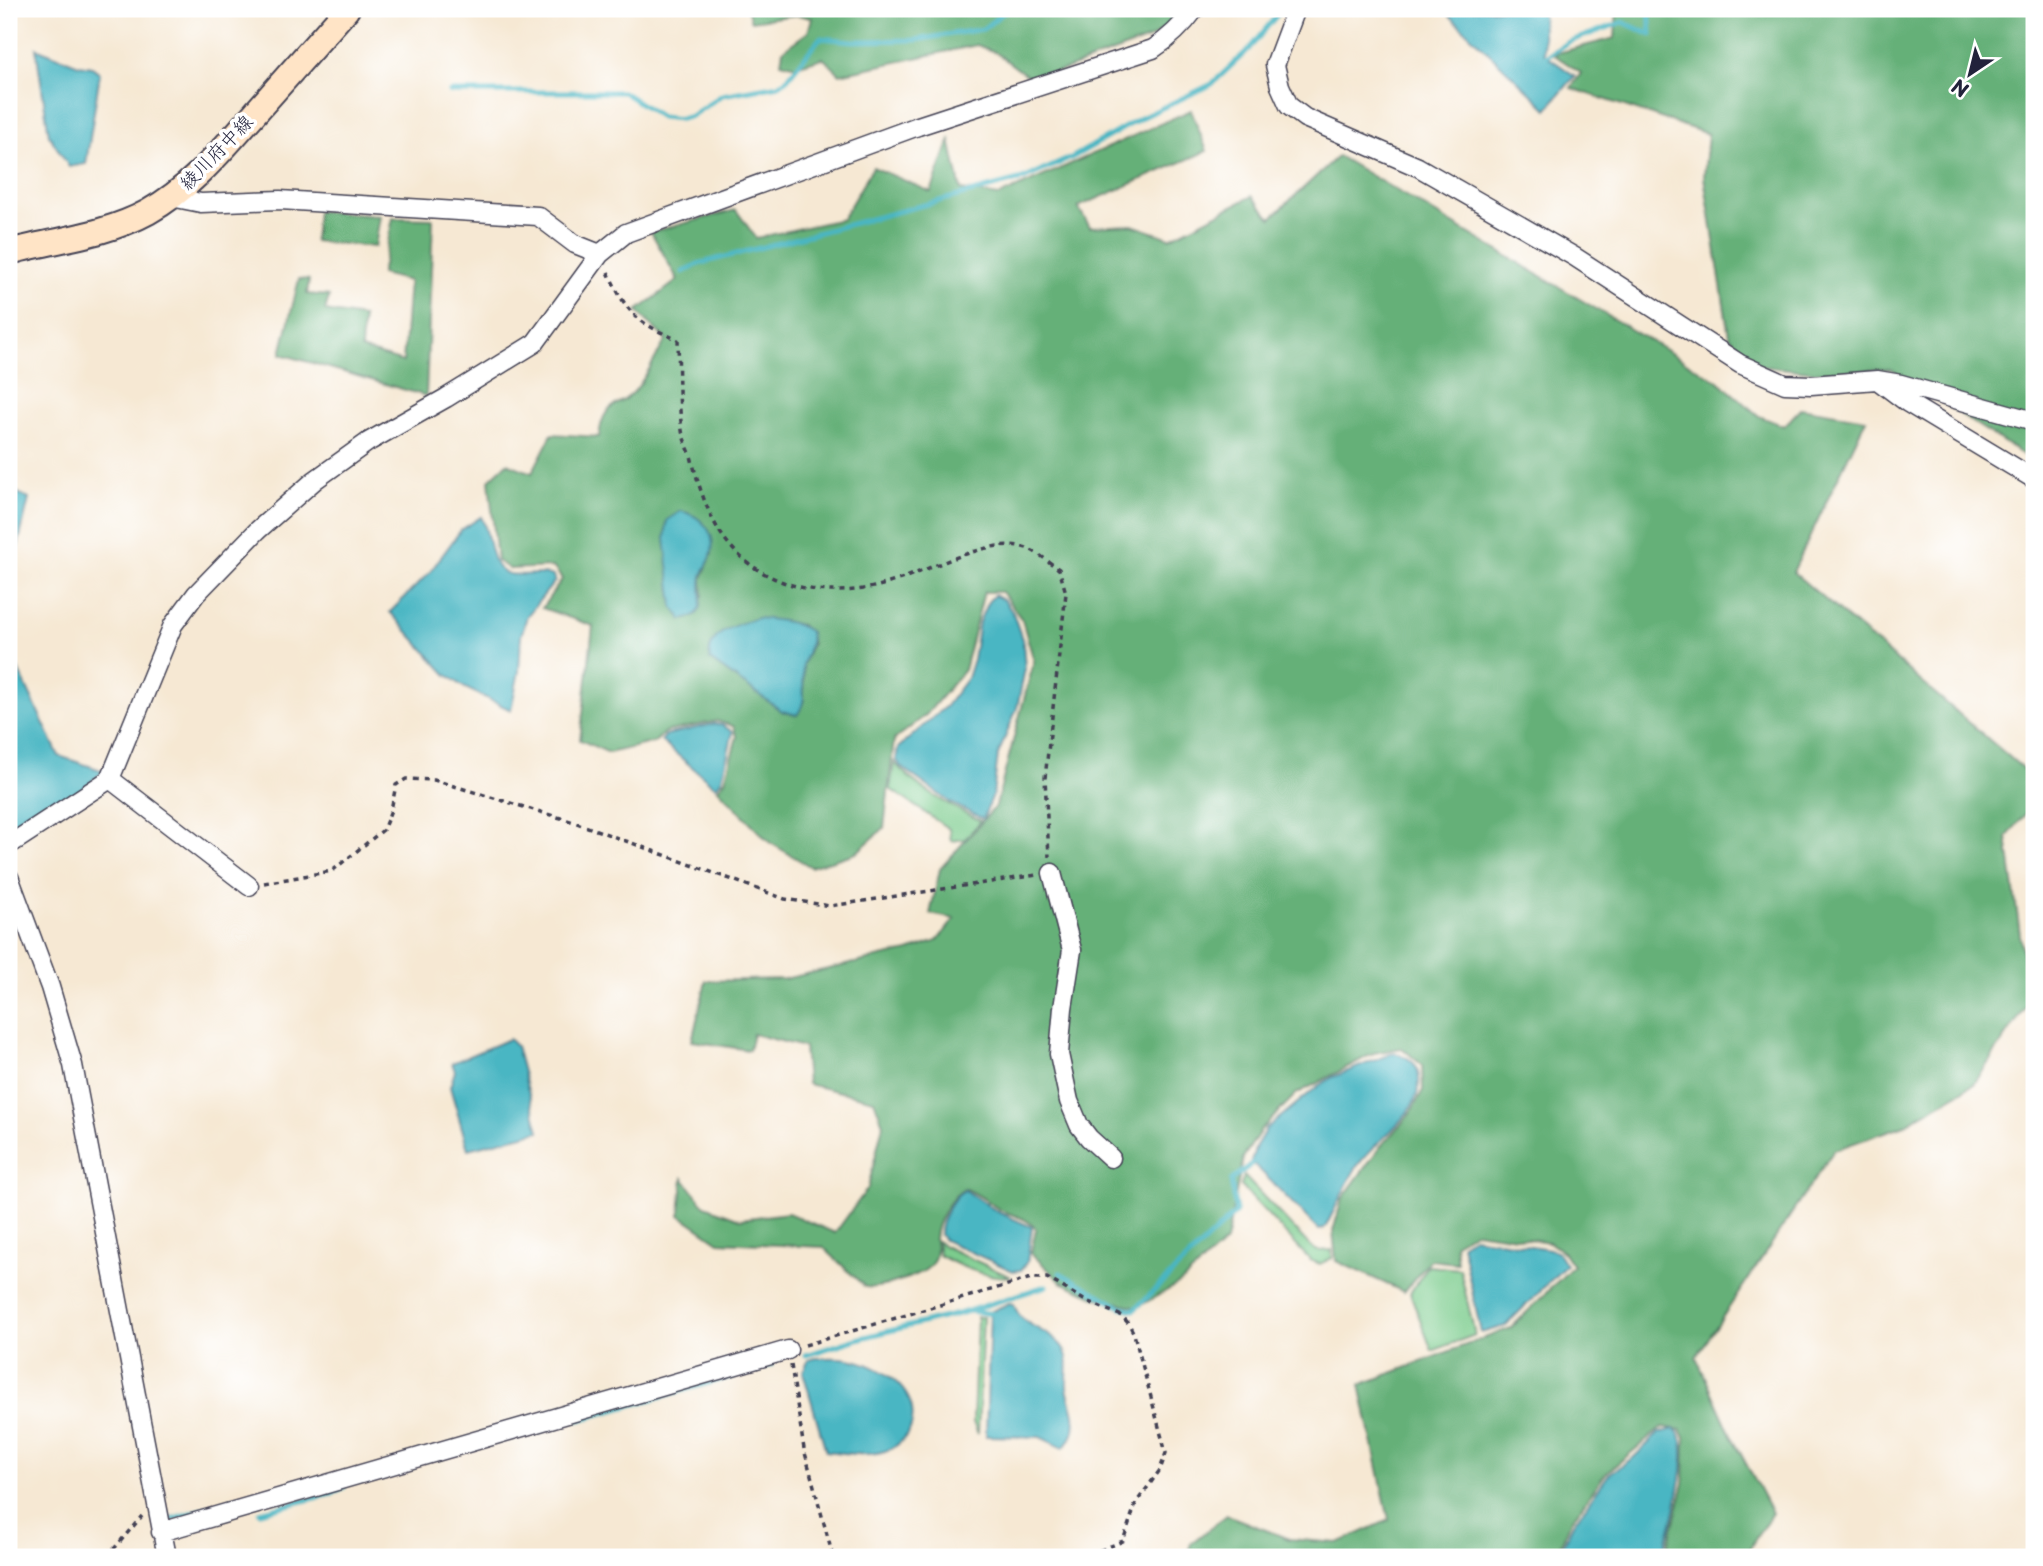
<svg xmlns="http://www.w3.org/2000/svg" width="2043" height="1566" viewBox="0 0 2043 1566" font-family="'Playpen Sans','Klee One',sans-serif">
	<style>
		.green { fill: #7ccc8d; stroke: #4f7764; stroke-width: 2 }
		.forest { fill: #65b078; stroke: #44695a; stroke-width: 2; fill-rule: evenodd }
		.water { fill: #48b6c3; stroke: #356c7f; stroke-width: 2 }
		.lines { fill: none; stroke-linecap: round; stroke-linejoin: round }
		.stream { stroke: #48b6c3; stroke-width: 5 }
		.street-casing { stroke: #424052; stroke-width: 21 }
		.secondary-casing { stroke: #424052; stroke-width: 28 }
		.path { stroke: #424052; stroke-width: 3.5; stroke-dasharray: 5 5; stroke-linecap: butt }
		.street { stroke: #fff; stroke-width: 18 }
		.secondary { stroke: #ffe4c6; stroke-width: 24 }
		.labels { text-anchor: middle; stroke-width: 7; stroke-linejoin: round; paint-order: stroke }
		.street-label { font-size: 19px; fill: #22223b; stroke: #fff }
	</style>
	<rect width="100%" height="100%" fill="#fff"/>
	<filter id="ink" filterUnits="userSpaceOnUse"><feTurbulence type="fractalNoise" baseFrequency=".0143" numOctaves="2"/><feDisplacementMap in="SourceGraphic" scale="14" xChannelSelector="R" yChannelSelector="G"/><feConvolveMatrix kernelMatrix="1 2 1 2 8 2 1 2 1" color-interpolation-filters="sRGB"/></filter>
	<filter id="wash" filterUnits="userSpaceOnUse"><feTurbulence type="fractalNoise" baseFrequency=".00686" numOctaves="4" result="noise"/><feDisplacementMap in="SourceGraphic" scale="28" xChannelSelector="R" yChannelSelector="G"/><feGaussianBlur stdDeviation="1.57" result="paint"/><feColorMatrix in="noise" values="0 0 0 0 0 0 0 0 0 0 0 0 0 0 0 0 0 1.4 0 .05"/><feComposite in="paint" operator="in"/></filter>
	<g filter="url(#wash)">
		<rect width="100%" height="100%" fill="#f6e8d3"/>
		<path class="green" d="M894,762C916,788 950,806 981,821L965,839L951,841L949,829L890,789Z
			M1244,1176L1312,1248L1318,1251L1332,1250V1258L1320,1264L1310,1260L1241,1186Z
			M937,1241L946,1247L1011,1277C984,1277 963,1268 939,1255Z
			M1428,1266L1460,1269L1475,1335L1432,1351L1410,1293Z
			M977,1317H983L978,1434L973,1422Z"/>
		<path class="forest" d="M747,9H1177L1170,24L1151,38L1034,81L995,52L977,45L840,74L823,58L796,66L781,62L783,50L808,32L812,18L797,15L751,21Z
			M1617,9H2034V462L1891,369L1816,372L1760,366L1729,336L1704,177L1708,134L1571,88L1581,73L1553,54L1615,38Z
			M1191,110L1207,151L1078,207L1090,227L1132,225L1170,238L1252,196L1271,218L1338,156L1718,381L1759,416L1784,426L1801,408L1866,419L1793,572L2034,778V803L2007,837L2029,1002L1974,1084L1902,1126L1834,1150L1696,1357L1732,1437L1772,1513L1744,1557H1665L1684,1483L1685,1437L1681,1430L1663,1427L1606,1473L1571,1521L1555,1557H1187L1191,1543L1227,1515L1289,1539L1338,1543L1389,1520L1360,1385L1511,1328L1573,1266L1564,1253L1549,1242L1476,1231L1455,1243L1457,1263L1430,1260L1404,1292L1336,1261L1333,1231L1342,1199L1380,1147L1410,1114L1423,1090L1422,1065L1402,1048L1374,1053L1296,1094L1261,1130L1243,1158L1226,1242L1180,1283L1138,1307L1097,1298L1061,1282L1031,1253L1036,1229C1026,1216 1010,1216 997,1208C985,1200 977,1193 964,1188C950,1198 936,1221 935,1239C935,1243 936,1246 936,1250C936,1269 918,1275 902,1280C890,1284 879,1289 865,1287L823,1247L719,1242L680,1215L683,1178L705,1206L740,1219L788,1213L835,1233L868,1188L883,1124L874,1100L807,1084L804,1047L753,1034L749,1050L692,1041L706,981L784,979L908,951L937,941L955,919L930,914L940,869L996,806L1034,661L1022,620L1002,592H984L964,670L926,715L894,740L884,828L856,853L811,867L769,842L718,789L725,780L737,736L733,726L717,721L665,732L655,742L609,753L580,740L593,626L542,608L562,579L553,567L510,569L497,561L489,480L507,463L532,473L552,434L599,437C603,398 621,410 637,388C648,373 656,356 666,340L637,311L678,280L651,232L736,210L756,238L842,219L873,167L931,192L950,140L961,190L999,196ZM681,511L712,554L702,578L703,597ZM757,618L801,625L812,643L803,664L804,700L797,715L782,711L710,660Z
			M317,211L380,216L375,247L314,241Z
			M393,218L433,219L426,396L281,354L299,279L309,280L307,294L329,296L325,311L363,317L361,349L403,362L409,281L381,274Z"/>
		<path class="water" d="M1443,9H1542L1544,54L1575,76L1547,109Z
			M36,48L79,65L92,67L100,73L86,164L69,167L49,135Z
			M9,488L29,499L9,583Z
			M681,511C702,516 718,533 711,556C709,563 704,569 702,576C698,595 711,615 682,620L673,607L665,539L667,520Z
			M481,517C491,533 487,569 509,574C523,577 539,571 553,576L555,581L527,616L521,636L519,671L511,710L465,688L446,674L390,612L430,572L461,530Z
			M994,595L1004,600L1013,613L1023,642L1025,669L1017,708L998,755L993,795L983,819L951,803L901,767L896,759L898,748L946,706L967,678L973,659L979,622L987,603Z
			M757,618C776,620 794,620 810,632C812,648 806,651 803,665C801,683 809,700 797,715L782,711L710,660C705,633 737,624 757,618Z
			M9,650L59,756L104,771L78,793L9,834Z
			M714,724L722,725L733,732L722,779L716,787L661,741L666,735Z
			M509,1039L516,1046L539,1131L468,1149L450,1087L455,1071L452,1063Z
			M1393,1053C1404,1055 1415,1060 1418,1072C1427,1113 1375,1138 1356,1168C1345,1186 1336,1207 1326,1226L1323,1229L1319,1230L1251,1161L1256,1146L1266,1129L1318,1086L1333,1077Z
			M965,1190L998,1212L1032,1227L1027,1263L1021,1270L1013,1271L944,1240L940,1235C939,1222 953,1195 965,1190Z
			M1473,1237L1550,1249L1559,1254L1566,1265L1505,1326L1481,1333L1462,1244Z
			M1009,1303L1014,1304C1020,1327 1046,1328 1061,1345C1072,1358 1066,1373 1067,1387C1069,1402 1077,1414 1074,1430C1073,1438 1068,1442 1063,1448L1040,1437L986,1436L990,1312Z
			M816,1358C827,1358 838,1357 849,1359C879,1364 921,1391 911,1426C908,1437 896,1448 885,1451C866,1457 845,1453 826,1451L803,1372L808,1360Z
			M1674,1429L1678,1431C1693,1451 1670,1534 1661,1557H1561L1560,1551L1573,1524L1609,1474L1634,1457L1659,1433Z"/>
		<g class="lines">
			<path class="stream" d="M1542,59L1568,42L1623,22L1651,35L1649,9
				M450,92H623L661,117L681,119L691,116L722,95L779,85L786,80L820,38L853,41L916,40L946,35L983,29L1008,9
				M683,272L698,264L1023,179L1073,157L1141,118L1212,84L1249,49L1282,9
				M1060,1273L1121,1307L1134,1310L1236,1212L1231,1181L1256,1160
				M968,1311L996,1314
				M806,1355L857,1339L962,1313L1046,1286
				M579,1420L771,1365
				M260,1512L330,1494L344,1487
				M171,1519L239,1499"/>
		</g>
	</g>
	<g filter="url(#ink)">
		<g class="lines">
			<g class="street-casing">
				<path id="street" d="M1296,9L1275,65L1280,86L1289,106L1305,118L1418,167L1575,257L1740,364L1785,384L1811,385L1877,380L1901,384L2034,421
					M171,197L201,203L280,200L538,216L575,244L600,254
					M1880,382L1908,403L2034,479
					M110,779L249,886
					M9,845L110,779L173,625L196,594L258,530L315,480L368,442L446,398L535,343L600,254L626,233L918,126L1153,49C1170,38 1183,25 1195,9
					M1052,873L1072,950L1063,1008L1059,1054L1069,1101L1079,1125L1089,1138L1111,1158
					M9,877L50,987L73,1065L167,1557
					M161,1532L788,1350"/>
			</g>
			<g class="secondary-casing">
				<path id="secondary" d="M9,252C54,240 106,235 148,212C191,188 222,150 254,114C285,79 316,44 347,9"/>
			</g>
			<path class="path" d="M608,272C628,315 635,321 678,340C679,370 678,401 682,430C683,440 690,450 692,460C699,487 708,516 724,538C760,588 826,600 882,585C918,576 989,536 1023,547C1036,550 1048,562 1059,569L1066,593L1045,778L1049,857
				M264,883L332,871L383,830L391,810L396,785L406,779L434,780L574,822L785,899L830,906L1037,875
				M805,1345L1031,1278H1047L1084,1300L1122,1316L1129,1324L1134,1334L1166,1453L1160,1470L1136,1503L1123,1541L1084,1557
				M791,1365L804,1449L833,1557
				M107,1557L142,1516"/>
			<use href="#street" class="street"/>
			<use href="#secondary" class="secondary"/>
		</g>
	</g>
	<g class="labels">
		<g class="street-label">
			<text transform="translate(216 152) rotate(-46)" y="7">綾川府中線</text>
		</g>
	</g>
	<rect width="2043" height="1566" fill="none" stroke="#fff" stroke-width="35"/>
	<g transform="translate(1970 74) rotate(215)" stroke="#ffffff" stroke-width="5" paint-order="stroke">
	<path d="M0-5L12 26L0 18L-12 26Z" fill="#22223b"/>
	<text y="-10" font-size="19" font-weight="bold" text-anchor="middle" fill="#22223b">N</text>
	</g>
</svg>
